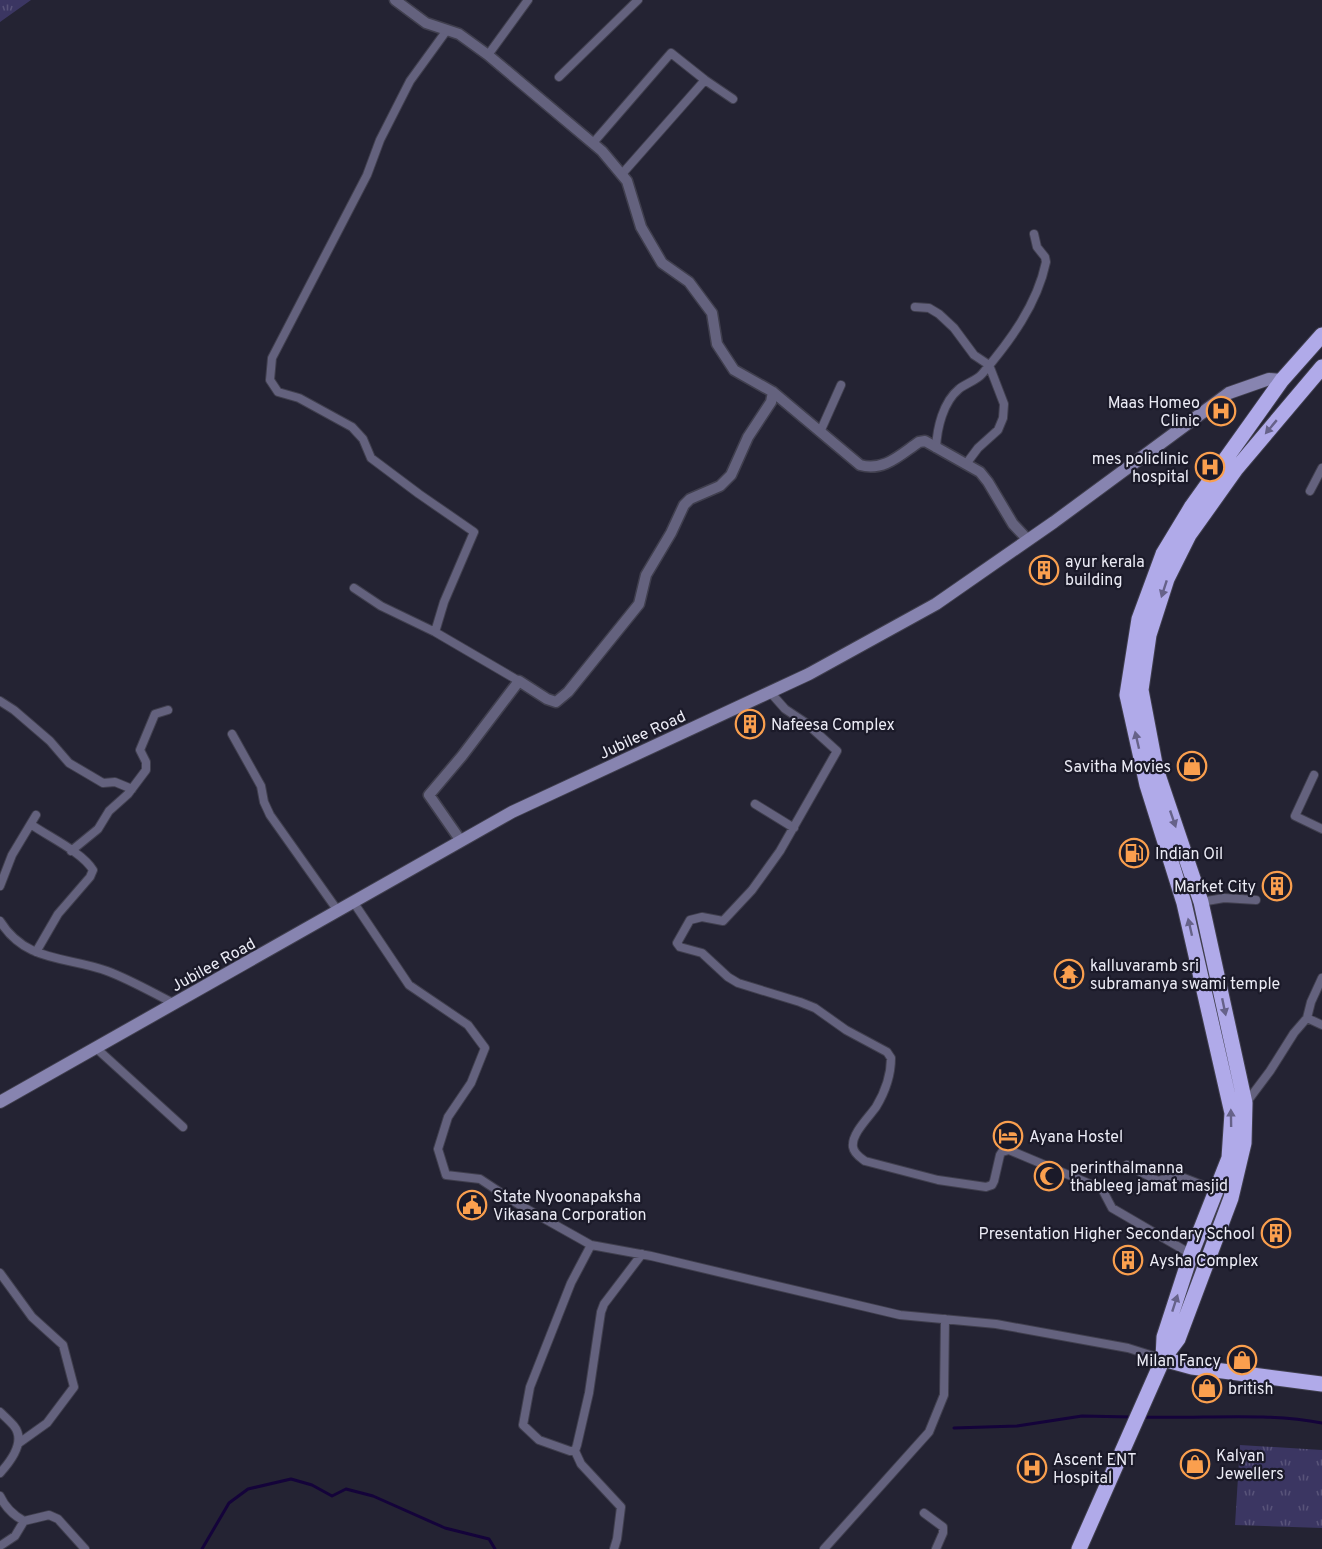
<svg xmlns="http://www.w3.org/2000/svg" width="1322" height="1549" viewBox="0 0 1322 1549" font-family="Overpass,sans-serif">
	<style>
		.grass { fill: url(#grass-tufts) }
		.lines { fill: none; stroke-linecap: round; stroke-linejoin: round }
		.stream { stroke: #14033a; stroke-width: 3 }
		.minor-casing { stroke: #403f4e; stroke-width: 10 }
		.tertiary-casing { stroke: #403f4e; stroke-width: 13 }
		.secondary-casing { stroke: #403f4e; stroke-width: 14 }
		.trunk-casing { stroke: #403f4e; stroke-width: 17 }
		.minor { stroke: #64627e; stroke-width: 8 }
		.tertiary { stroke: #64627e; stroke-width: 10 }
		.secondary { stroke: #8784b0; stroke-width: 12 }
		.trunk { stroke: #b0aae9; stroke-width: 15 }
		.oneway { fill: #666289 }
		.labels { text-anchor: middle; stroke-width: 4.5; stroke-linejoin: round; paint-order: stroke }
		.poi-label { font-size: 16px; fill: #ebebf5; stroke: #1b1a29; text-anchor: start }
		.street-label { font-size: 16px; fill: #ebebf5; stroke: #1b1a29 }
	</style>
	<defs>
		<pattern id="grass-tufts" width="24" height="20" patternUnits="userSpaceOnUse" patternTransform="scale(1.5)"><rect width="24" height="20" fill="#3b3662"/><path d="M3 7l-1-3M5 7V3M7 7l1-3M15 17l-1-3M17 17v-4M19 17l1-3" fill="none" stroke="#585379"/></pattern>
	</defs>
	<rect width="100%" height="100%" fill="#242333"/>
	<path class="grass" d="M0,0H31L0,22Z
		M1240,1445L1322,1450V1528L1235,1525Z"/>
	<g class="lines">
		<path class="stream" d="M1144,1417C1203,1419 1264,1412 1322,1423
			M954,1428L1017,1426L1082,1416L1131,1417
			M202,1549L229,1503L248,1489L291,1479L312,1485L332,1496L346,1489L373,1496L445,1528L489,1539L495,1549"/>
		<g class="minor-casing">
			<path id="minor" d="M447,30L410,81L380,140L367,175L272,358L270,380L278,392L299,398L352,427L363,439L371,458L419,494L474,532L444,602L435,632L519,681
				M488,55L528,0
				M559,77L638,0
				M593,143L671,53L705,80L733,99
				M622,174L705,80
				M915,307L929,308L939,314L954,328L974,355L989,365L1004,404L1003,418L998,430L978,448L966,464
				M820,432L841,385
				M936,448C937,428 943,402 959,389C966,383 976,381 982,374C1010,341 1037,305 1046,262L1045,257L1037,247L1034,234
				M1310,491L1322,468
				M354,588L381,606L435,632
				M770,692L785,709L806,723L837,751L780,851L752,890L723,921L702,917L690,920L677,943L680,947L702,953L728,977L738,983L800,1002L815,1008L846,1030L887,1052L891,1058C891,1075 885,1092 876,1107C869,1117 851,1134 853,1147C854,1154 861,1158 865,1161L938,1180L986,1187L992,1185L994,1181L1000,1155L1002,1152L1009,1150L1102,1189L1112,1208L1191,1254
				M0,701L14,710L50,741L69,763L103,783L115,782L132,789
				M232,734L261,786L264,802L270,815L338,911
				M1314,775L1295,816L1322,829
				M755,804L794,828
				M32,825C49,837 82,852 93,870L90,877L58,914L36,952
				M71,851L98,829L109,811L128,794L146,770V762L140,750L155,714L168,710
				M0,886L12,855L36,815
				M1201,902L1224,898L1256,900
				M354,903L409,985L468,1025L485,1048L471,1083L448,1117L438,1149L446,1175L480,1179L518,1204L591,1245L651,1256L900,1315L996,1324L1128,1348L1163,1359
				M0,921C26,963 67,956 107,971C131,980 153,993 175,1004
				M1307,1018L1311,1002L1322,978
				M96,1048L183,1127
				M1246,1103L1270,1071L1294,1033L1307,1018L1322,1025
				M1127,1165L1158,1181L1176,1175L1215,1190
				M591,1245L571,1283L530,1387L523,1425L539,1440L570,1451H575L577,1445L589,1393L601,1312L604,1304L642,1254
				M0,1273L32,1317L63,1345L74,1387L47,1423L19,1443
				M0,1412C4,1416 10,1421 14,1426C26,1441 11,1461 0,1473
				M575,1451L581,1464L621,1507L617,1539L614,1549
				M0,1496C5,1507 13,1515 24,1521L49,1515L58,1519L85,1549
				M924,1513L943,1527V1533L936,1549
				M0,1546L15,1536L24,1521
				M824,1549L929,1432L944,1395L945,1319"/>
		</g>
		<g class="tertiary-casing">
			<path id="tertiary" d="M395,0L426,23L459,34L488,55L602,151L627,181L641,227L662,263L689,282L712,313L717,344L734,370L773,392L860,465C884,472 901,454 919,442L925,441L980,472L988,482L1013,524L1028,540
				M461,841L429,795L462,756L519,681L547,699L556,702L568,692L639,604L646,575L671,533L684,505L690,499L720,486L731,475L748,437L771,402L773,392"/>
		</g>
		<g class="secondary-casing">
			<path id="secondary" d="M0,1102L512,812L809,674L936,604L1054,522L1229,393L1269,379L1282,380"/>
		</g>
		<g class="trunk-casing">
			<path id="trunk" d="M1163,1359L1178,1339L1231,1198L1244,1143L1245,1103L1201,902L1156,769L1141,690L1149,635L1167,579L1189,535L1236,469L1322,367
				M1163,1359L1192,1367L1322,1384
				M1079,1549L1163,1359L1164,1337L1191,1254L1229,1158L1232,1113L1184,903L1147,785L1127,695L1139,619L1163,554L1192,506L1282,380L1322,335"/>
		</g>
		<use href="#minor" class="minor"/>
		<use href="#tertiary" class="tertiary"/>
		<use href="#secondary" class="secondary"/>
		<use href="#trunk" class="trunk"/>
	</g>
	<defs><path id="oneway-solid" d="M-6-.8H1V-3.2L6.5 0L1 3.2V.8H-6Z" transform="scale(1.5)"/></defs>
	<g class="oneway">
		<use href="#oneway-solid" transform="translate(1271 427) rotate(130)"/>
		<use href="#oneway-solid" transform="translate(1164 589) rotate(108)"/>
		<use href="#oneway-solid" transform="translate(1137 740) rotate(-103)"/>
		<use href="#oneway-solid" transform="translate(1173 819) rotate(71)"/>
		<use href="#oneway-solid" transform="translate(1190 927) rotate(-103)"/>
		<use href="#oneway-solid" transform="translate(1224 1007) rotate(78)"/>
		<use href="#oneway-solid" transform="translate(1231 1118) rotate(-91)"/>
		<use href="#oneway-solid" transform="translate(1175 1303) rotate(-72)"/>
	</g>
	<defs>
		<g id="hospital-ring" transform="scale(1.5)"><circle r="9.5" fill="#1b1a29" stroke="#fa9f4e" stroke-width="1.5"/><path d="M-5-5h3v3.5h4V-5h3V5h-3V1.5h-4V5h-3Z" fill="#fa9f4e"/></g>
		<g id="building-ring" transform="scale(1.5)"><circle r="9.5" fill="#1b1a29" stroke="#fa9f4e" stroke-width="1.5"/><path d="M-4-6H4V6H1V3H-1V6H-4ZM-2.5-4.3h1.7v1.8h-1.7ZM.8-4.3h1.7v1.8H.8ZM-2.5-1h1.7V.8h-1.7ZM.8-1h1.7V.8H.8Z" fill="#fa9f4e"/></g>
		<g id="shop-ring" transform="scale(1.5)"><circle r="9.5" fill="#1b1a29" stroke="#fa9f4e" stroke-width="1.5"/><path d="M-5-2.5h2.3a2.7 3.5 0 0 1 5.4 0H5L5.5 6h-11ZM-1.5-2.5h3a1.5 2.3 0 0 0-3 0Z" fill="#fa9f4e"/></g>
		<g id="fuel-ring" transform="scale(1.5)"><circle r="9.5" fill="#1b1a29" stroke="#fa9f4e" stroke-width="1.5"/><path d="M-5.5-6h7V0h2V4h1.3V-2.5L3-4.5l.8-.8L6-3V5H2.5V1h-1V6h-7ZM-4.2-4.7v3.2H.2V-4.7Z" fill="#fa9f4e"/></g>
		<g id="temple-ring" transform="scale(1.5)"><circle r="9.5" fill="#1b1a29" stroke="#fa9f4e" stroke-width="1.5"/><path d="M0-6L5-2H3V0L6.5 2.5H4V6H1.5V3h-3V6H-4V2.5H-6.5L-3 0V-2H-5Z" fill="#fa9f4e"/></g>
		<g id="hotel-ring" transform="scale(1.5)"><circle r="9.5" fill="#1b1a29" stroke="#fa9f4e" stroke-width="1.5"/><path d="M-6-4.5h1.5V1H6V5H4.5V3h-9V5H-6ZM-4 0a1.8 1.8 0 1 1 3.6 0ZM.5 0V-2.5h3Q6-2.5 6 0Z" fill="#fa9f4e"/></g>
		<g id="mosque-ring" transform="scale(1.5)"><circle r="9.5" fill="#1b1a29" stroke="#fa9f4e" stroke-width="1.5"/><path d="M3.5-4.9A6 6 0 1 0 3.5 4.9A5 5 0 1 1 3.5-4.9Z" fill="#fa9f4e"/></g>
		<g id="civic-ring" transform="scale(1.5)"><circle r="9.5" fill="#1b1a29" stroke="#fa9f4e" stroke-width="1.5"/><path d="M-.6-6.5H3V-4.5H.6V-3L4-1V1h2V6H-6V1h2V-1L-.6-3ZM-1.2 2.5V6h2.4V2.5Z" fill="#fa9f4e"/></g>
	</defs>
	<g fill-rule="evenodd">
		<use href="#hospital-ring" x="1221" y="411"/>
		<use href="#hospital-ring" x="1210" y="467"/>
		<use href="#building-ring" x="1044" y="570"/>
		<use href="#building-ring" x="750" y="724"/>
		<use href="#shop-ring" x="1192" y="766"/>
		<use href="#fuel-ring" x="1134" y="853"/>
		<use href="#building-ring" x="1277" y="886"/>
		<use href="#temple-ring" x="1069" y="974"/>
		<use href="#hotel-ring" x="1008" y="1136"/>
		<use href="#mosque-ring" x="1049" y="1176"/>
		<use href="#civic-ring" x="472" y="1205"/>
		<use href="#building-ring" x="1276" y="1233"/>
		<use href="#building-ring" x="1128" y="1260"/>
		<use href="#shop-ring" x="1242" y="1360"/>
		<use href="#shop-ring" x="1207" y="1388"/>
		<use href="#shop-ring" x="1195" y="1464"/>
		<use href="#hospital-ring" x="1032" y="1468"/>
	</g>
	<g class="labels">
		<g class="poi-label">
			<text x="1200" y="408" text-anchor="end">Maas Homeo<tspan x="1200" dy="18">Clinic</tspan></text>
			<text x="1189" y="464" text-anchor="end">mes policlinic<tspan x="1189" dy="18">hospital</tspan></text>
			<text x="1065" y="567">ayur kerala<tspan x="1065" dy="18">building</tspan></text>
			<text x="771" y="730">Nafeesa Complex</text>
			<text x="1171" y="772" text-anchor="end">Savitha Movies</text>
			<text x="1155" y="859">Indian Oil</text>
			<text x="1256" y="892" text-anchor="end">Market City</text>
			<text x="1090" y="971">kalluvaramb sri<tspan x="1090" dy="18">subramanya swami temple</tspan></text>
			<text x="1029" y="1142">Ayana Hostel</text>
			<text x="1070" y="1173">perinthalmanna<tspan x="1070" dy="18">thableeg jamat masjid</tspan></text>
			<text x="493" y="1202">State Nyoonapaksha<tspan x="493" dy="18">Vikasana Corporation</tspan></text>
			<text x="1255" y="1239" text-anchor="end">Presentation Higher Secondary School</text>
			<text x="1149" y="1266">Aysha Complex</text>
			<text x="1221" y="1366" text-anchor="end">Milan Fancy</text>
			<text x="1228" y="1394">british</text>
			<text x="1216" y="1461">Kalyan<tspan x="1216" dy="18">Jewellers</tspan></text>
			<text x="1053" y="1465">Ascent ENT<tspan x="1053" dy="18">Hospital</tspan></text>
		</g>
		<g class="street-label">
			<text transform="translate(642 734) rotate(-25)" y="6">Jubilee Road</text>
			<text transform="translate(213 964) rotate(-29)" y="6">Jubilee Road</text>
		</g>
	</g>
</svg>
